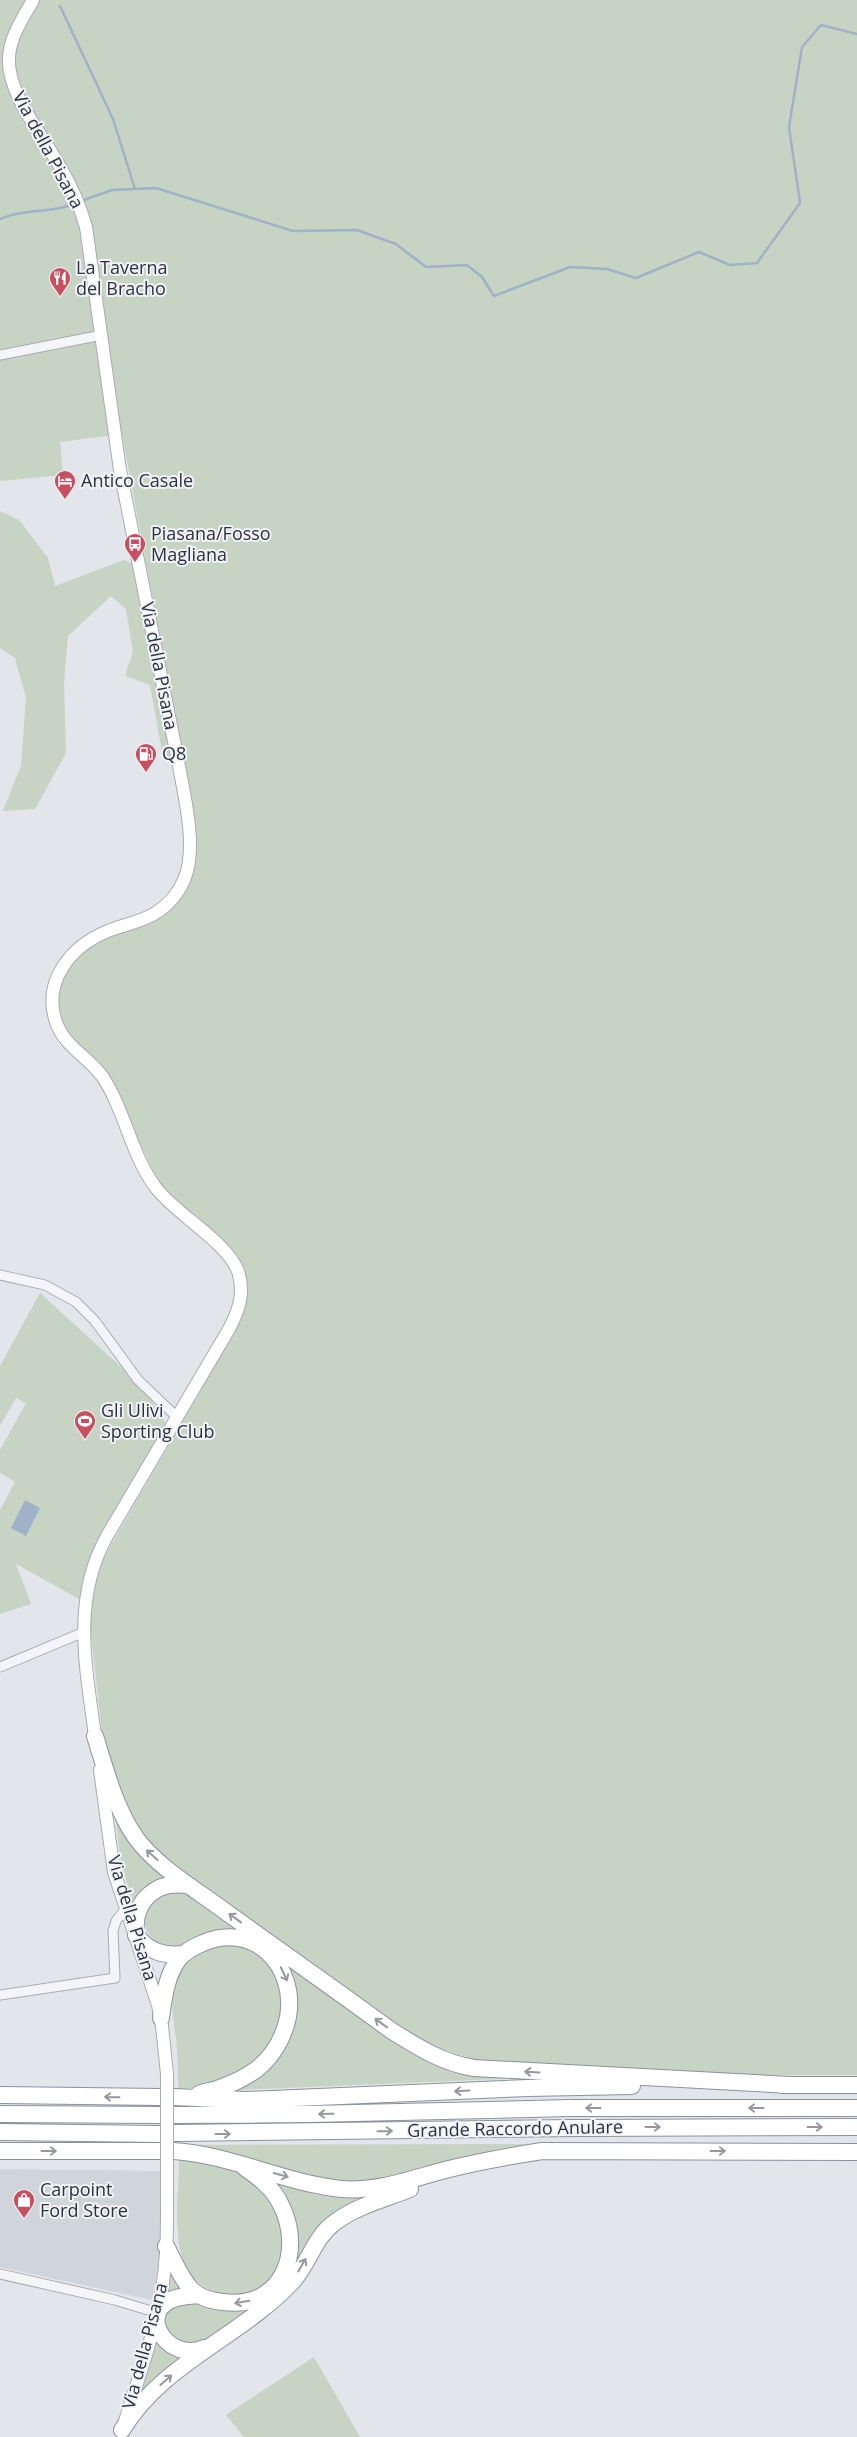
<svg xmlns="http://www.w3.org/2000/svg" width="857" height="2437" viewBox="0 0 857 2437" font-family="'Open Sans',sans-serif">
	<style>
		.built { fill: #d0d4db }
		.green { fill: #c7d3c3 }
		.water { fill: #9fb2c7 }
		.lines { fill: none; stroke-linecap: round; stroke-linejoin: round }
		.stream { stroke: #9fb2c7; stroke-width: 2.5 }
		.street-casing { stroke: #a7acb3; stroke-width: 11 }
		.secondary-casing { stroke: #a7acb3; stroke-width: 14 }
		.highway-casing { stroke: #8a929f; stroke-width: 18 }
		.street { stroke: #f4f5f8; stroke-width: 9 }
		.secondary { stroke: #fff; stroke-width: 12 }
		.highway { stroke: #fff; stroke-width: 16 }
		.secondary-bridge-casing { stroke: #a7acb3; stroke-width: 14; stroke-linecap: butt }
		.secondary-bridge { stroke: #fff; stroke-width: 12 }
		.oneway { stroke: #9598a0 }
		.labels { text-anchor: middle; stroke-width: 4; stroke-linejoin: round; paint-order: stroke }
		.street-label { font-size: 18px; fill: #2b3240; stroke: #f1f3f7 }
		.poi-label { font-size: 18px; fill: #2b3240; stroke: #f1f3f7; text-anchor: start }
	</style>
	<rect width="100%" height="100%" fill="#e2e5e9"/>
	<path class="built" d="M0,2169L162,2171L159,2260L152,2300L0,2267Z"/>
	<path class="green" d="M0,0H857V2075H756L481,2062L418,2041L160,1855L123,1805L103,1741L89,1616L97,1569L232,1336L248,1294L244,1271L232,1251L158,1182L108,1074L67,1032L58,1010L59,985L72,962L97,941L184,891L190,798L122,434L60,442L63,475L0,481Z
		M0,511L19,520L48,558L55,586L124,560L133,564L172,759L162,752L150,685L126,676L127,669L133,652L126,609L111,596L68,636L64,683L66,753L35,809L3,811L21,766L26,698L15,658L0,648Z
		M40,1293L143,1387L170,1430L79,1599L16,1564L31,1604L0,1614V1510L15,1482L0,1473V1450L26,1403L16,1398L0,1426V1366Z
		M115,1815L173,1879C153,1880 145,1889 133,1904L121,1862Z
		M181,1888L253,1937L167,1948C141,1935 139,1920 155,1896Z
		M219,1944L246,1947L274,1966L285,2005L272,2042L254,2065L211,2086L178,2089C178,2073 178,2056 176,2039C172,2009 165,1975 194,1954C201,1949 212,1947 219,1944Z
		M281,1958L414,2053L547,2077L235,2090L247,2084L296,2005L294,1981Z
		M528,2144L498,2149L381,2181L342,2182L316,2177L186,2145Z
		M188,2159L235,2168L264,2189L287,2237C283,2249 281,2265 274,2276C256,2307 198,2298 185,2266C172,2234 179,2193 179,2160Z
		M275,2181C311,2195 330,2201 369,2197L314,2234L294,2265C304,2228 294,2212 275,2181Z
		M51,2190L52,2196L74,2198L75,2192H82V2199L118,2202L119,2196V2209L117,2210V2203L82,2200L81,2207L74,2206V2199L52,2197L51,2203L50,2200L17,2197L50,2199Z
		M170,2262L186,2288L164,2295Z
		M173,2302H259L204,2341L189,2344L170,2337L160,2313Z
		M157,2336L185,2354L140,2396Z
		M314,2357L360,2437H244L226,2415Z"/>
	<path class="water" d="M25,1500L40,1508L26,1536L11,1528Z"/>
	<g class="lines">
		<path class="stream" d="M60,6L113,119L135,189
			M81,201L112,190L156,188L293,231L357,230L396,244L426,267L467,265L482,277L494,296L570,267L607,269L636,278L699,252L730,265L757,263L800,203L789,127L802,47L821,25L857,34
			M0,219C26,208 48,214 74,204"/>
		<g class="street-casing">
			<path id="street" d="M0,355L102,335
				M0,1275L45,1285L76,1302L95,1321L138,1380L178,1418
				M0,1667L84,1632
				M0,1995L115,1978L113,1931L116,1921L126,1908
				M0,2274L115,2300L158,2313"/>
		</g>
		<g class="secondary-casing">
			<path id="secondary" d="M33,0C23,18 11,35 9,56C6,93 43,135 60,167C71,185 80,206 86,227L120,470L178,761C184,795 198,848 184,880C178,894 167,906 154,914C140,922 123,925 108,931C71,946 42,981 56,1022C64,1046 88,1057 102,1076C125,1110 131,1155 156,1188C178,1216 226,1241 238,1271C245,1293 239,1310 229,1329L107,1536C70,1602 87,1672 96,1743
				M100,1770L114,1872L158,2005L162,2026L167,2074
				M125,2421C136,2385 149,2350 157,2314C169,2267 167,2219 167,2171"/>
		</g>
		<g class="highway-casing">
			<path id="highway" d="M95,1736C106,1771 115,1808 136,1838C157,1867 198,1891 226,1912C282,1952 337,1991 392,2031C419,2048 443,2063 474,2068L790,2085
				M184,1954C163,1956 149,1952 136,1935C132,1900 157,1879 190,1886
				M161,2018C164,1997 166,1977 178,1960C184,1952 193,1947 203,1943C254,1921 297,1966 288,2017C284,2037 273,2056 257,2069C245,2078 232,2084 217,2089C211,2091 205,2091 199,2094
				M781,2085H857
				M0,2095L161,2097
				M174,2097L246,2100L528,2088L632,2086
				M0,2114L160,2115
				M174,2115L310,2114L571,2108H857
				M0,2132L160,2134
				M174,2133L576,2128L857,2127
				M0,2151H161
				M174,2151C232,2155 284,2183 341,2189C377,2192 411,2179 445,2170C477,2162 510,2156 542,2151L857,2152
				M166,2246C174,2261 180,2277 191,2289C199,2297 212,2301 223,2302C283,2310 305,2250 280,2203C273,2188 258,2177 245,2168
				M199,2295C189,2296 177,2296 169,2301C138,2318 171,2363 204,2348
				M122,2430C162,2363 241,2337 293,2281C309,2263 314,2238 334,2223C356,2206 385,2199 410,2189"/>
		</g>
		<use href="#street" class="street"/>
		<use href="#secondary" class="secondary"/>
		<use href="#highway" class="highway"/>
		<g class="secondary-bridge-casing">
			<path id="secondary-bridge" d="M167,2074V2171"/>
		</g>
		<use href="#secondary-bridge" class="secondary-bridge"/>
	</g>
	<defs><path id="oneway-shaft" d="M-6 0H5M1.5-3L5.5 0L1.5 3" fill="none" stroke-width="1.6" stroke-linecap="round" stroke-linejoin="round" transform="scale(1.25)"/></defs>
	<g class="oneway">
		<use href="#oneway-shaft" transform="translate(152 1855) rotate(-138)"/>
		<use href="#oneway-shaft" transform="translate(235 1918) rotate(-144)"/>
		<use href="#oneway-shaft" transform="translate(284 1974) rotate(65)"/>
		<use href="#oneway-shaft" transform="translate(381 2023) rotate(-144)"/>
		<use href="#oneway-shaft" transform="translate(532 2072) rotate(-177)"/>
		<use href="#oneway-shaft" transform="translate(462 2091) rotate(177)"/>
		<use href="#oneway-shaft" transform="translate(112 2097) rotate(-179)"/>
		<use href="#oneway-shaft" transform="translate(593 2108) rotate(180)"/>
		<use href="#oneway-shaft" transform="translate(756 2108) rotate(-180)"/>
		<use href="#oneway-shaft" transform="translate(326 2114) rotate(179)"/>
		<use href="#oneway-shaft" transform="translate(653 2127)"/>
		<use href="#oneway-shaft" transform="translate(815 2127)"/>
		<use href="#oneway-shaft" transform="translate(385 2131) rotate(-1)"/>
		<use href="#oneway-shaft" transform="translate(223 2134)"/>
		<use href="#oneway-shaft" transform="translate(49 2151)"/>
		<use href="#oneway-shaft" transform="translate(718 2151)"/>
		<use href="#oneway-shaft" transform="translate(281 2175) rotate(16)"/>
		<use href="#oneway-shaft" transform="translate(302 2265) rotate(-60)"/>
		<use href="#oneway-shaft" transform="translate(242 2302) rotate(171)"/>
		<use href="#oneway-shaft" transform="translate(166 2380) rotate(-41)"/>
	</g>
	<defs>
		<g id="restaurant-pin" transform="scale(1.125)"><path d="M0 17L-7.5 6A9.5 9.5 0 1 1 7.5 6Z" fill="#c64f60" stroke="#f1f3f7"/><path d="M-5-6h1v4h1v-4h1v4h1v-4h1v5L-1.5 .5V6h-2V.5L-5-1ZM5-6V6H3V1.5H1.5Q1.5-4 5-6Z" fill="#fff"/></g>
		<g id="hotel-pin" transform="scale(1.125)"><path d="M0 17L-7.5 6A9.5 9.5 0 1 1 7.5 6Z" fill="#c64f60" stroke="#f1f3f7"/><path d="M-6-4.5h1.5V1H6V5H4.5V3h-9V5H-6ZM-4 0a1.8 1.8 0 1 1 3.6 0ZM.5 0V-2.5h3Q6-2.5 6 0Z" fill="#fff"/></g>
		<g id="bus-pin" transform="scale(1.125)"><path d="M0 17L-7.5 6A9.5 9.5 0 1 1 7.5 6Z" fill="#c64f60" stroke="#f1f3f7"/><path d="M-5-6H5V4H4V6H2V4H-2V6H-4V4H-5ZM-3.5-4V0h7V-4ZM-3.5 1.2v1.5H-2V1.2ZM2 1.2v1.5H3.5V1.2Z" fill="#fff"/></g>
		<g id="fuel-pin" transform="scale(1.125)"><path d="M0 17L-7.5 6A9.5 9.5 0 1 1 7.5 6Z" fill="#c64f60" stroke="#f1f3f7"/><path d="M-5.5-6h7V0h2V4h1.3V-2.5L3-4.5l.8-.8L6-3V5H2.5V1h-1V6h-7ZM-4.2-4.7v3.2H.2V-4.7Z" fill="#fff"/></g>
		<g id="stadium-pin" transform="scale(1.125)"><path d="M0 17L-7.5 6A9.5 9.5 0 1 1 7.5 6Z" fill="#c64f60" stroke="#f1f3f7"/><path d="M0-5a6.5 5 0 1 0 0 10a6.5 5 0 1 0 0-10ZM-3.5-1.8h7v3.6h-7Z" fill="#fff"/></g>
		<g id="shop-pin" transform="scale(1.125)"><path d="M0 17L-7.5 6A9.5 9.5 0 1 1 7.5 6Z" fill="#c64f60" stroke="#f1f3f7"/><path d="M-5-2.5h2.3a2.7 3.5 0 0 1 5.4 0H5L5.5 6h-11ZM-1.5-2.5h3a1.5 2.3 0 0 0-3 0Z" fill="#fff"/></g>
	</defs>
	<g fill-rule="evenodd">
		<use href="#restaurant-pin" x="60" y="278"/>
		<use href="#hotel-pin" x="65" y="481"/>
		<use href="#bus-pin" x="135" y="544"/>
		<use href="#fuel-pin" x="146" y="754"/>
		<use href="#stadium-pin" x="85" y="1421"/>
		<use href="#shop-pin" x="24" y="2200"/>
	</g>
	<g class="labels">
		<g class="street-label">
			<text transform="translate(48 150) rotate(62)" y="6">Via della Pisana</text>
			<text transform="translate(159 666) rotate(79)" y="6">Via della Pisana</text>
			<text transform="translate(132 1918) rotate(73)" y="6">Via della Pisana</text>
			<text transform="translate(515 2129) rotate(-1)" y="6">Grande Raccordo Anulare</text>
			<text transform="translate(145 2346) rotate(-75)" y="6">Via della Pisana</text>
		</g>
		<g class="poi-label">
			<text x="76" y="274">La Taverna<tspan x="76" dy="21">del Bracho</tspan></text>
			<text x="81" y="487">Antico Casale</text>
			<text x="151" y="540">Piasana/Fosso<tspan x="151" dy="21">Magliana</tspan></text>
			<text x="162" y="760">Q8</text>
			<text x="101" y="1417">Gli Ulivi<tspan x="101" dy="21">Sporting Club</tspan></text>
			<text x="40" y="2196">Carpoint<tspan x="40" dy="21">Ford Store</tspan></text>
		</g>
	</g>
</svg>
